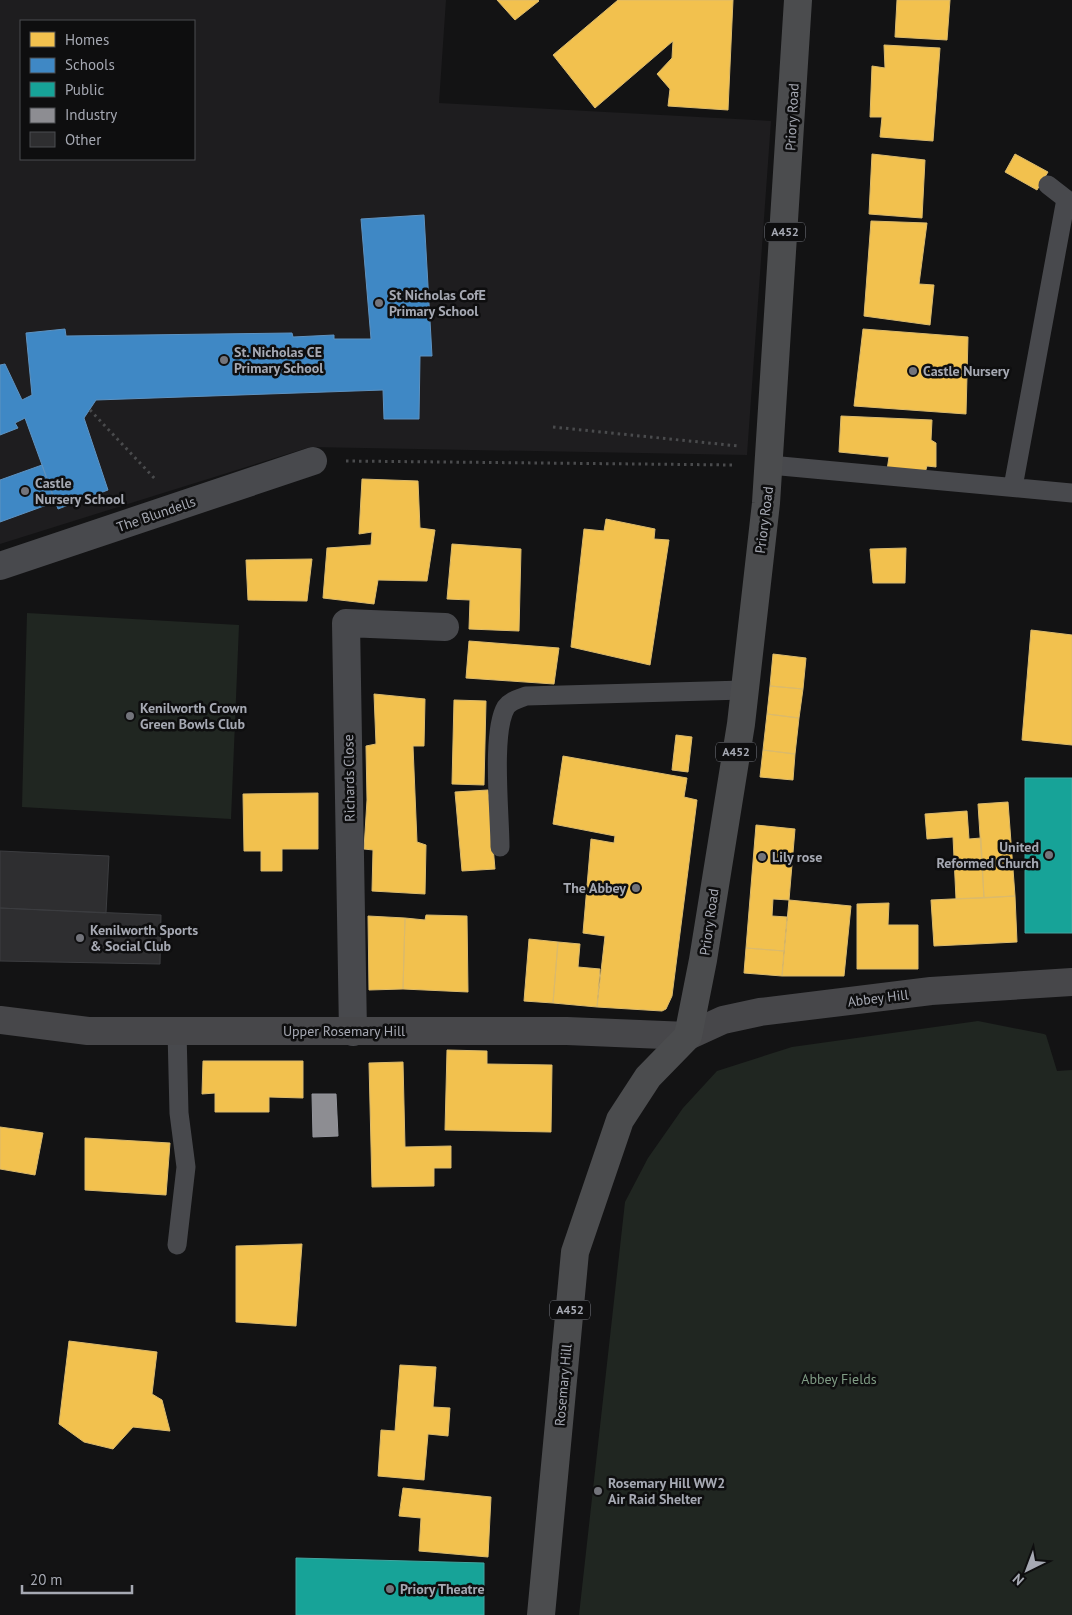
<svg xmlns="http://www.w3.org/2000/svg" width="1072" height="1615" viewBox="0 0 1072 1615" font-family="'PT Sans',sans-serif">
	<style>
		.built { fill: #1e1d1f; fill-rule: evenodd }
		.green { fill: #202621 }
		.homes { fill: #f2c14e; stroke: #dbba6c }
		.schools { fill: #3f88c5; stroke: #5e92c0 }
		.public { fill: #17a398; stroke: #42a5a0 }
		.industry { fill: #8d8d92; stroke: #94959c }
		.building { fill: #2e2e30; stroke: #3c3d40 }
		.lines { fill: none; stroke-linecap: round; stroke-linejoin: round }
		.path { stroke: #4a4b4d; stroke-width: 3; stroke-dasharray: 2.5 4; stroke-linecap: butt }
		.lane { stroke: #48494d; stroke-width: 19 }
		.street { stroke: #48494d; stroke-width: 28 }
		.secondary { stroke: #47474a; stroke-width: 28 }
		.primary { stroke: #4b4c4e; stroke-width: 28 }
		.poi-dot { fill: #73747b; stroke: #0e0e0f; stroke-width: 2 }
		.labels { text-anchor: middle; stroke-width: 5; stroke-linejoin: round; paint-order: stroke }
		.shield { fill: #0e0e0f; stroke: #787a82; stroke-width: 1 }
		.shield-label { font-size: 12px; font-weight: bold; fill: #a6a9b3 }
		.street-label { font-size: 14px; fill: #a6a9b3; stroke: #0e0e0f }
		.poi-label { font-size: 14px; font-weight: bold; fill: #a6a9b3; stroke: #0e0e0f; text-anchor: start }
		.park-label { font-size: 14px; fill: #809c85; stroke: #0e0e0f }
	</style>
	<rect width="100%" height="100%" fill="#131314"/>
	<path class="built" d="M0,0H446L439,103L771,121L747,455L310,447L0,544ZM21,21H194V159H21Z"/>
	<path class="green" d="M27,613L239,625L231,819L22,807Z
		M978,1021L1044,1034L1046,1035L1057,1071L1072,1070V1615H579L625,1202L648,1158L683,1108L717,1071L792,1047Z"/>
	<path class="homes" d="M497,0H538L539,1L515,20Z
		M618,0H733L728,110L668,106L670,89L657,74L672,58L673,41L595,108L553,55Z
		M897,0H950L947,40L895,37Z
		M884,45L940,48L933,141L880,137L882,117H870L872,66L885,68Z
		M872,154L925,160L922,218L869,214Z
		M1015,154L1048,172L1037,190L1005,172Z
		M871,221L927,223L919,284L934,285L930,325L864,316Z
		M863,329L968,337L966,414L854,406Z
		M841,416L932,420L931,440L936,443V467L927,466L925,473L887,470L889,457L839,452Z
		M362,479L418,481L420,528L435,530L427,581L378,580L374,604L323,598L327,548L371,545L372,532L359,534Z
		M606,519L655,529L654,539L669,540L650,665L571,647L584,529L604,531Z
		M452,544L521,549L519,631L469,629L470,600L447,599Z
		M906,548L905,583H873L870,549Z
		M312,559L307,601L248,600L246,560Z
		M1031,630L1072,635V745L1022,740Z
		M469,641L559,648L554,684L466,678Z
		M773,654L806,658L803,689L770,686Z
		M770,686L803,689L799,718L767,714Z
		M374,694L425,699L424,746H413L417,842L426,845L425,894L372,891L373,850L364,849L367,800L366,746L376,744Z
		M454,700L486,701L484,785L452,784Z
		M767,714L799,718L795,754L763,750Z
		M676,735L692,737L688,772L672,770Z
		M763,750L795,754L793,780L760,777Z
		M563,756L687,778L684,797L697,800L672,996L666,1009L662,1011L597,1007L605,936L583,933L591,839L614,843L615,836L553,824Z
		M488,790L495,869L462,871L455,792Z
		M318,793V849H282V871H261V851H244L243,794Z
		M1008,802L1015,896L984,898L978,804Z
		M967,811L969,839L981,838L984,898L956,899L953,837L927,839L925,814Z
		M756,825L795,829L789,900L773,899L772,916L787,917L784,951L746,948Z
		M1015,896L1017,942L934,946L931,900Z
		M789,900L851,906L844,976H782Z
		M889,903L888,925H918V969H857V904Z
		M426,915L467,916L468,992L403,989L405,918L425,920Z
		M368,916L405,918L403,989L369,990Z
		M529,939L558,942L553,1003L524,1001Z
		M558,942L580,944L578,967L600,969L597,1007L553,1003Z
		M746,948L784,951L782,976L744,973Z
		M447,1050L487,1051V1064L552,1065L551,1132L445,1130Z
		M203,1061H303V1098L269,1097V1112H215V1093L202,1094Z
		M403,1062L405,1147L451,1146V1168H434V1186L372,1187L369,1063Z
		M0,1127L43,1133L35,1175L0,1169Z
		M85,1138L170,1143L166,1195L85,1190Z
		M302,1244L296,1326L236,1322V1246Z
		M69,1341L157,1352L152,1394L162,1400L170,1431L133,1427L113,1449L84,1442L59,1424Z
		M400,1365L436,1367L433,1407L450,1408L448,1436L428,1434L424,1480L378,1476L381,1430L395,1431Z
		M403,1488L491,1497L488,1557L419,1551L421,1518L399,1516Z"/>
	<path class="schools" d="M424,215L432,356H420L419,419H384L383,390L96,400L84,418L108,490L58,509L25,418L15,423L18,428L0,435V365L5,364L22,400L32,395L26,333L65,329L66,336L292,333L293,337L334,335V339H371L361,219Z
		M42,465L55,502L0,522V480Z"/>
	<path class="public" d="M1025,778H1072V933H1025Z
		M296,1558L484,1563V1615H296Z"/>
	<path class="industry" d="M312,1094H336L338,1136L313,1137Z"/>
	<path class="building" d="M0,851L109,856L106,913L0,908Z
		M0,908L161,915L160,964L0,961Z"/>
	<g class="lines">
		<path class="path" d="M90,410L156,480
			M553,427L738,446
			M346,461L735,465"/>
		<path class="lane" d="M770,465L1072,493
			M1013,487L1066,199L1048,185
			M500,847C500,815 491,732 506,707C511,700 519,699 526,696L744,690
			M177,1245L186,1167L179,1113L177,1031"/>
		<path class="street" d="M0,566L313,461
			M353,1032L346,623L445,627"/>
		<path class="secondary" d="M0,1020L88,1031H567L688,1036L723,1020L760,1012L931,991L1072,982"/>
		<path class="primary" d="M541,1615L575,1252L620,1120L648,1077L688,1036L703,960L741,724L766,503L798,0"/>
	</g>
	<g class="poi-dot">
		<circle cx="379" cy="303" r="5"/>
		<circle cx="224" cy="360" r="5"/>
		<circle cx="913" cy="371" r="5"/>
		<circle cx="25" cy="491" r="5"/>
		<circle cx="130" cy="716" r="5"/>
		<circle cx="1049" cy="855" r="5"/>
		<circle cx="762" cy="857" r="5"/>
		<circle cx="636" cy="888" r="5"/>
		<circle cx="80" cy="938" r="5"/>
		<circle cx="598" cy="1491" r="5"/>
		<circle cx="390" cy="1589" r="5"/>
	</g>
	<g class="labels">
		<g class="shield">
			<rect x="765" y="222.5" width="40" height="19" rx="4"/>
			<rect x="716" y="742.5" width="40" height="19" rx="4"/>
			<rect x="550" y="1300.5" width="40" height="19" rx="4"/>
		</g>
		<g class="shield-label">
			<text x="785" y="236">A452</text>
			<text x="736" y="756">A452</text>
			<text x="570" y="1314">A452</text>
		</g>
		<g class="street-label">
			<text transform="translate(792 117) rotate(-87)" y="5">Priory Road</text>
			<text transform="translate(156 514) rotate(-19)" y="5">The Blundells</text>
			<text transform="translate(764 520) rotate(-83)" y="5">Priory Road</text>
			<text transform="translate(349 778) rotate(-91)" y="5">Richards Close</text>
			<text transform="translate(709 922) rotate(-82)" y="5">Priory Road</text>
			<text transform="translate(878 998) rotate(-7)" y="5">Abbey Hill</text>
			<text x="344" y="1036">Upper Rosemary Hill</text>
			<text transform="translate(563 1385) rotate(-85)" y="5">Rosemary Hill</text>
		</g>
		<g class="poi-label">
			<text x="389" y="300">St Nicholas CofE<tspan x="389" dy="16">Primary School</tspan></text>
			<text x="234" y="357">St. Nicholas CE<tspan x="234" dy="16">Primary School</tspan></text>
			<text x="923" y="376">Castle Nursery</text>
			<text x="35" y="488">Castle<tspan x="35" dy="16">Nursery School</tspan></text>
			<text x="140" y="713">Kenilworth Crown<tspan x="140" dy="16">Green Bowls Club</tspan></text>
			<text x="1039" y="852" text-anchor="end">United<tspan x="1039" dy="16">Reformed Church</tspan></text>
			<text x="772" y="862">Lily rose</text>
			<text x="626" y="893" text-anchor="end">The Abbey</text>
			<text x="90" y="935">Kenilworth Sports<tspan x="90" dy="16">&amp; Social Club</tspan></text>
			<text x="608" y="1488">Rosemary Hill WW2<tspan x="608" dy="16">Air Raid Shelter</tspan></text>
			<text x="400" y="1594">Priory Theatre</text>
		</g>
		<g class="park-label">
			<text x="839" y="1384">Abbey Fields</text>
		</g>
	</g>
	<rect x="20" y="20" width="175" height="140" fill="#0e0e0f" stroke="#4b4c51"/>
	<rect x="30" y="32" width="25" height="15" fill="#f2c14e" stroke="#4b4c51"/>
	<text x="65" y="45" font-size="15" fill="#a6a9b3">Homes</text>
	<rect x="30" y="58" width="25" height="15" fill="#3f88c5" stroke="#4b4c51"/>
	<text x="65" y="70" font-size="15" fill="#a6a9b3">Schools</text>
	<rect x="30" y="82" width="25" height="15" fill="#17a398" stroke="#4b4c51"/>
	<text x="65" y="95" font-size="15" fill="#a6a9b3">Public</text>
	<rect x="30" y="108" width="25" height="15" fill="#8d8d92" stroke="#4b4c51"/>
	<text x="65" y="120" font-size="15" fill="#a6a9b3">Industry</text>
	<rect x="30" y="132" width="25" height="15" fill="#2e2e30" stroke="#4b4c51"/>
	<text x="65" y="145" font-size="15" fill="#a6a9b3">Other</text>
	<g transform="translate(1027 1570) rotate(222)" stroke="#0e0e0f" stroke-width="4" paint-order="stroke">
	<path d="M0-4L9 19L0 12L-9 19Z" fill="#a6a9b3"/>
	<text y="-8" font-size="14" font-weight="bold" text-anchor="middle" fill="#a6a9b3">N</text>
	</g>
	<path d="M22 1585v8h110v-8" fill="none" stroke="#a6a9b3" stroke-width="2.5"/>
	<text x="30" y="1585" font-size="15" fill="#a6a9b3" stroke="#0e0e0f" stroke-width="4" paint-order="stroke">20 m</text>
</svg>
